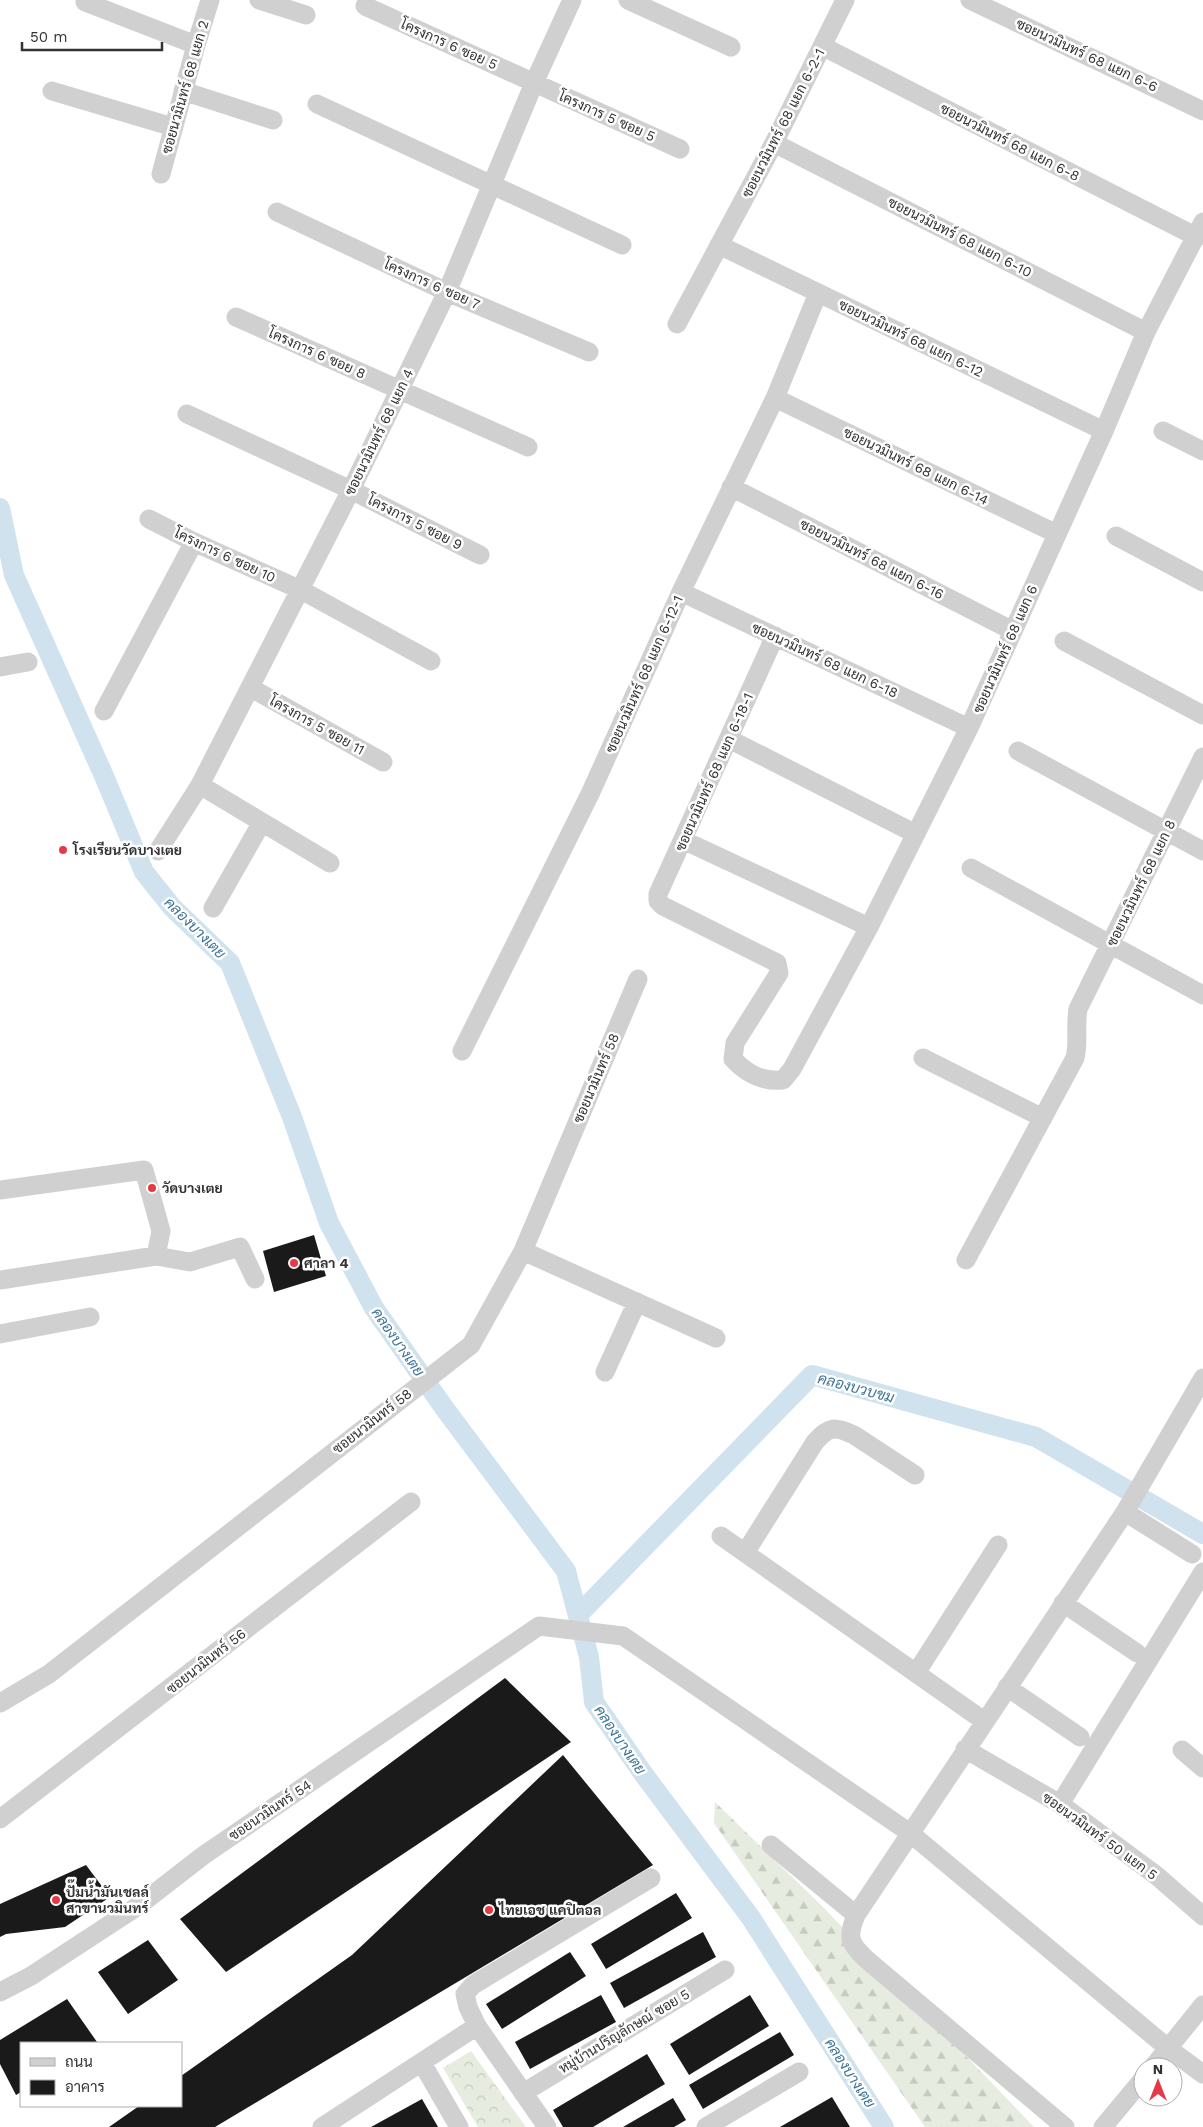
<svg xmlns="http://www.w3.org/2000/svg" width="1203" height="2127" viewBox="0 0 1203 2127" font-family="'Work Sans',Sarabun,sans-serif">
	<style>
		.forest { fill: url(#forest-firs) }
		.park { fill: url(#park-crowns) }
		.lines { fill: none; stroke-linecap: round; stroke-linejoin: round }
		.canal { stroke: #cfe2ee; stroke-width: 20 }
		.building { fill: #1a1a1a }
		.street { stroke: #d0d0d0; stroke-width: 19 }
		.poi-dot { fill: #e63946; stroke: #fff; stroke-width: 2 }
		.labels { text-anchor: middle; stroke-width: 5; stroke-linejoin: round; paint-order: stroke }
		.street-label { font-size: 14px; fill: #333; stroke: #fff }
		.poi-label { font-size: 14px; font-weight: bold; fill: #333; stroke: #fff; text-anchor: start }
		.water-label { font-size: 15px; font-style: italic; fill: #3f7597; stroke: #fff }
	</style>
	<defs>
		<pattern id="forest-firs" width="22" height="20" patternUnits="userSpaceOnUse" patternTransform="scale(1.25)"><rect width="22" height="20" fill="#e6ecdf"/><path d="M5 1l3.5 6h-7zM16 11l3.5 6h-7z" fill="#c6cbc0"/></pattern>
		<pattern id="park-crowns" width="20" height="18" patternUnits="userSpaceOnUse" patternTransform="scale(1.25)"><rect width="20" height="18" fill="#e6ecdf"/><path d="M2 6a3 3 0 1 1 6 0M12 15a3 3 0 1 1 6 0" fill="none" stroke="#c6cbc0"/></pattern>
	</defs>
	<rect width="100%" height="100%" fill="#fff"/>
	<path class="forest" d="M715,1802L822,1906L1034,2127H925L714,1823Z"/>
	<path class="park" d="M471,2051L526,2127H478L443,2068Z"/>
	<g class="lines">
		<path class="canal" d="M0,508L14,575L104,776L144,872L172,907L230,963L292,1117L329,1223L374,1308L445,1409L566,1571L589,1657L594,1702L642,1772L751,1918L884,2127
			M578,1615L812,1375L1036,1437L1203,1534"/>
	</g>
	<path class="building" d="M314,1235L326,1276L274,1292L263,1251Z
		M505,1678L571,1742L226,1972L180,1919Z
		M563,1755L653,1865L215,2127H109L139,2106H181V2076L352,1955Z
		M86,1865L110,1897L65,1927L6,1934L0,1937V1904Z
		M676,1893L692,1918L606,1969L591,1944Z
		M703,1932L716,1957L624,2008L610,1983Z
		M148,1940L178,1980L128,2014L98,1972Z
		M570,1952L586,1976L502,2029L486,2004Z
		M601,1995L616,2022L530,2069L515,2042Z
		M750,1995L769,2026L689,2075L670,2044Z
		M67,1999L97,2042L21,2043V2092L16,2095L0,2064V2040Z
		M780,2032L794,2055L703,2109L689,2085Z
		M647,2054L665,2084L593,2127H563L553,2110Z
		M832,2097L850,2127H780Z
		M673,2098L686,2120L674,2127H623Z
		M422,2099L438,2127H371Z"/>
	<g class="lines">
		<path class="street" d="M259,0L306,15
			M628,0L731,47
			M970,0L1203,111
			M85,2L196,45
			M365,6L680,149
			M822,46L1197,237
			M52,91L173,127
			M183,91L273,120
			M317,104L622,245
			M774,143L1146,332
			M161,174L196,45L210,0
			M277,212L447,292L589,352
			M719,245L1104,431
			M236,317L528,447
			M677,324L774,143L845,0
			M775,398L1057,534
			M187,414L351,490L480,555
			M1163,431L1203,451
			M731,487L1013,631
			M149,519L194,542L301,590L431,661
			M1116,536L1203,582
			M681,592L969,728
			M775,636L658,894V901L663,906L777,963L779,973L735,1043L733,1059C747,1074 762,1082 783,1080L792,1069L869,927L969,728L1104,431L1146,332L1203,222
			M1064,641L1203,715
			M0,667L28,662
			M251,688L383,762
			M104,711L194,542
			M729,739L916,834
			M1018,751L1203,851
			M200,785L330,863
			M683,840L869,927
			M158,851L200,785L351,490L447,292L534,83L572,0
			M971,868L1203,995
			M213,908L262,822
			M462,1051L590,794L681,592L775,398L818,293
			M923,1058L1043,1118
			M0,1190L144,1170L161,1231L156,1256L0,1280
			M523,1251L716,1338
			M156,1256L190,1262L240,1247L255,1279
			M966,1260L1075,1058C1079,1042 1075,1026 1078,1009L1203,757
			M0,1334L90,1317
			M605,1372L637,1302
			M1125,1512L1192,1554
			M721,1536L984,1721
			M745,1553L815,1442C829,1426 835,1426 854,1435L915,1475
			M1063,1603L1137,1653
			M916,1673L998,1545
			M1007,1687L1080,1737
			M0,1703L49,1674L471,1345L523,1251L638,979
			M965,1749L1060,1804L1157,1876L1203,1916
			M1182,1750L1203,1768
			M1060,1804L1203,1572
			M0,1819L411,1502
			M771,1845L856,1915
			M0,1992L31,1976L138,1906L204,1855L539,1626L623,1636L910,1833L1169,2049L1203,2074
			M422,2063L459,2127
			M1153,2067L1203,2005
			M523,2093L725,1970
			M322,2127L477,2026
			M547,2127L477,2026L468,2007L465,1994L473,1985L651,1878
			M706,2127L799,2072
			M1065,2127L866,1959C849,1943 847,1937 856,1915L1125,1512L1203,1378
			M1103,2127L1143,2079"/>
	</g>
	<g class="poi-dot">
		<circle cx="63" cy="850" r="5"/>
		<circle cx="152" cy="1188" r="5"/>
		<circle cx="294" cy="1263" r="5"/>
		<circle cx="56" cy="1900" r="5"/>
		<circle cx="489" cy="1910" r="5"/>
	</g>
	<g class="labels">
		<g class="street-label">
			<text transform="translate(449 44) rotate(24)" y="5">โครงการ 6 ซอย 5</text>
			<text transform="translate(1087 55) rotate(25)" y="5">ซอยนวมินทร์ 68 แยก 6-6</text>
			<text transform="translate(185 87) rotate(-74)" y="5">ซอยนวมินทร์ 68 แยก 2</text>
			<text transform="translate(607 116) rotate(24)" y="5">โครงการ 5 ซอย 5</text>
			<text transform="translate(783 123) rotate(-63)" y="5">ซอยนวมินทร์ 68 แยก 6-2-1</text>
			<text transform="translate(1010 142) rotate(27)" y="5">ซอยนวมินทร์ 68 แยก 6-8</text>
			<text transform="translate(960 237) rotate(27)" y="5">ซอยนวมินทร์ 68 แยก 6-10</text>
			<text transform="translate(432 284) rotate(24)" y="5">โครงการ 6 ซอย 7</text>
			<text transform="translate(911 338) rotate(26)" y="5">ซอยนวมินทร์ 68 แยก 6-12</text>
			<text transform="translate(317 353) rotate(24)" y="5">โครงการ 6 ซอย 8</text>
			<text transform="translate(379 432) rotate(-64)" y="5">ซอยนวมินทร์ 68 แยก 4</text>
			<text transform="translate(916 466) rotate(26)" y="5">ซอยนวมินทร์ 68 แยก 6-14</text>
			<text transform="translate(415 522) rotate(27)" y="5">โครงการ 5 ซอย 9</text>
			<text transform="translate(225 555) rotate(25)" y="5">โครงการ 6 ซอย 10</text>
			<text transform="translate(872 559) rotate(27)" y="5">ซอยนวมินทร์ 68 แยก 6-16</text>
			<text transform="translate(1005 649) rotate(-66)" y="5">ซอยนวมินทร์ 68 แยก 6</text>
			<text transform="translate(825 660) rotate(25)" y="5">ซอยนวมินทร์ 68 แยก 6-18</text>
			<text transform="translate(644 674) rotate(-66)" y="5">ซอยนวมินทร์ 68 แยก 6-12-1</text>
			<text transform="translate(317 725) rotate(29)" y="5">โครงการ 5 ซอย 11</text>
			<text transform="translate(714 772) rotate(-66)" y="5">ซอยนวมินทร์ 68 แยก 6-18-1</text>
			<text transform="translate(1141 883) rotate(-64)" y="5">ซอยนวมินทร์ 68 แยก 8</text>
			<text transform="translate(596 1078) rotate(-67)" y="5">ซอยนวมินทร์ 58</text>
			<text transform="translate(372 1421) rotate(-38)" y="5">ซอยนวมินทร์ 58</text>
			<text transform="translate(206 1661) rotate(-38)" y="5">ซอยนวมินทร์ 56</text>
			<text transform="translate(270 1810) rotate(-34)" y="5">ซอยนวมินทร์ 54</text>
			<text transform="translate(1100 1836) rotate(36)" y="5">ซอยนวมินทร์ 50 แยก 5</text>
			<text transform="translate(624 2031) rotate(-31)" y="5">หมู่บ้านปริญลักษณ์ ซอย 5</text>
		</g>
		<g class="poi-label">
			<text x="73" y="855">โรงเรียนวัดบางเตย</text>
			<text x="162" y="1193">วัดบางเตย</text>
			<text x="304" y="1268">ศาลา 4</text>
			<text x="66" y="1897">ปั๊มน้ำมันเชลล์<tspan x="66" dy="16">สาขานวมินทร์</tspan></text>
			<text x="499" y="1915">ไทยเอช แคปิตอล</text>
		</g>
		<g class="water-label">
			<text transform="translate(195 928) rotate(45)" y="5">คลองบางเตย</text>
			<text transform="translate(398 1342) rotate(55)" y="5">คลองบางเตย</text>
			<text transform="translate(856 1388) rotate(15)" y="5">คลองบวบขม</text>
			<text transform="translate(620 1740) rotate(56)" y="5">คลองบางเตย</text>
			<text transform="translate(850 2073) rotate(57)" y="5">คลองบางเตย</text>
		</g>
	</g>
	<rect x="20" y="2042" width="162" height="65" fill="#ffffff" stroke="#adadad"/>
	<rect x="30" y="2058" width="25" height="8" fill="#d0d0d0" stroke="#adadad"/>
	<text x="65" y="2067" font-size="15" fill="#333333">ถนน</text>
	<rect x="30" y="2080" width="25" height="15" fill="#1a1a1a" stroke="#adadad"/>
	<text x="65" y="2092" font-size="15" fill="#333333">อาคาร</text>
	<g transform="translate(1158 2082)"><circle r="24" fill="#ffffff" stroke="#adadad"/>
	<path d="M0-4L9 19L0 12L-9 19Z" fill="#e63946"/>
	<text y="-8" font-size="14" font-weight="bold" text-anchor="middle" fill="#333333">N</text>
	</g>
	<path d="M22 42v8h140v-8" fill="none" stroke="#333333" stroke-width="2.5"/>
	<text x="30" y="42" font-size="15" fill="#333333" stroke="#ffffff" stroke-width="4" paint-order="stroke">50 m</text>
</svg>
